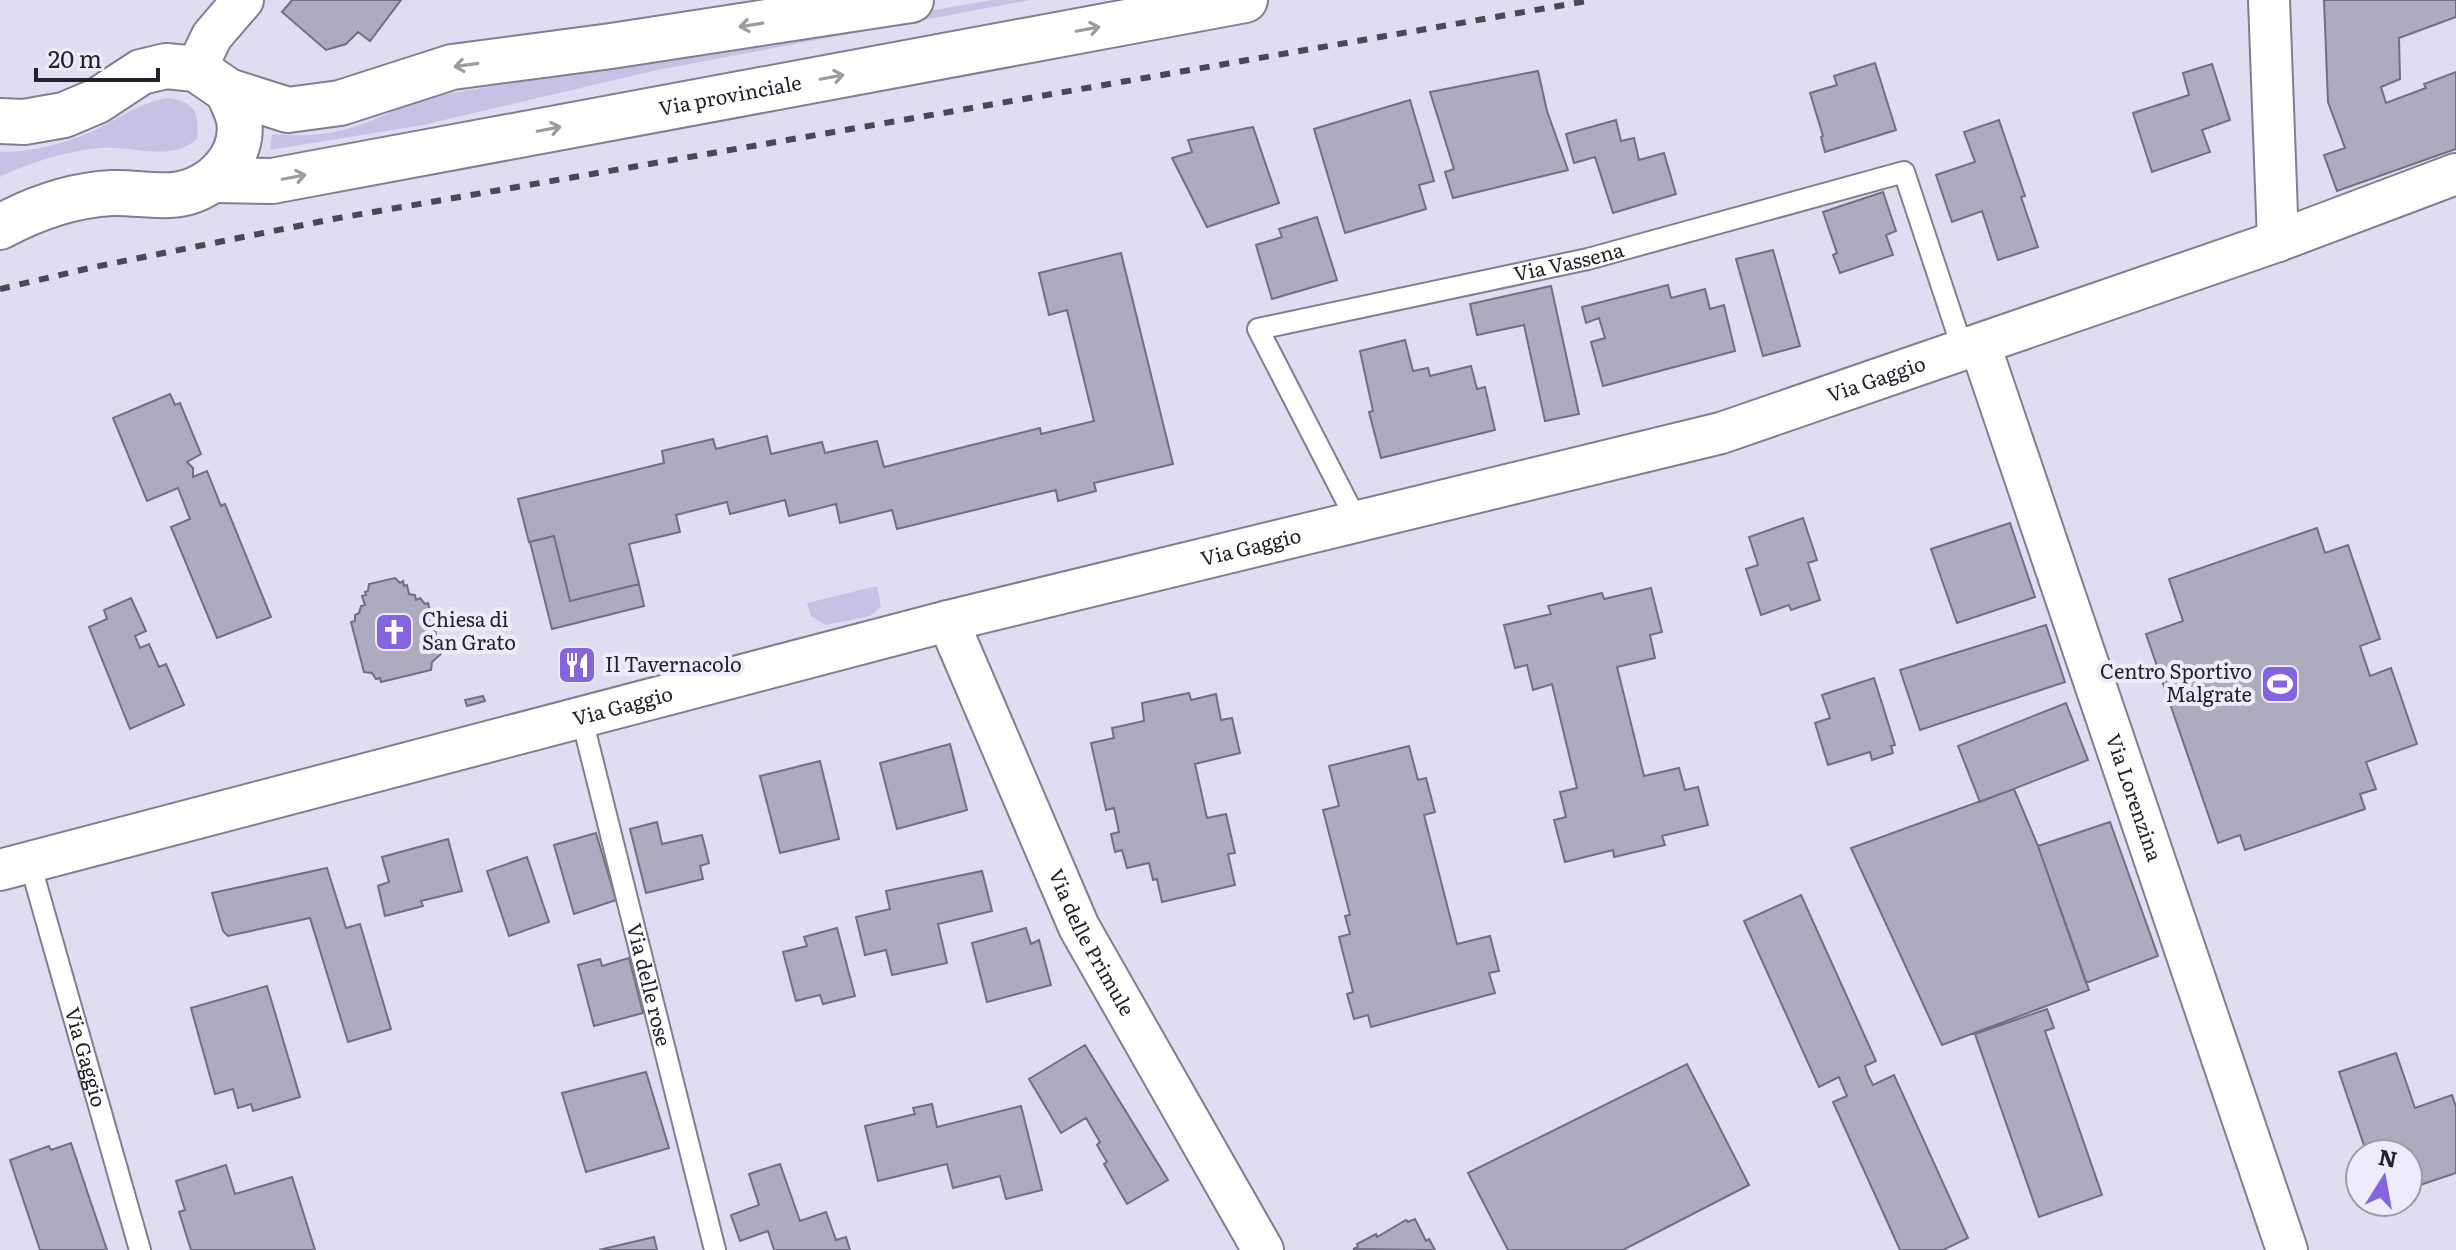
<svg xmlns="http://www.w3.org/2000/svg" width="2456" height="1250" viewBox="0 0 2456 1250" font-family="Literata,serif">
	<style>
		.green { fill: #c7c2e5 }
		.building { fill: #aeabbf; stroke: #726f82; stroke-width: 2 }
		.lines { fill: none; stroke-linecap: round; stroke-linejoin: round }
		.service-casing { stroke: #817e91; stroke-width: 24 }
		.minor-casing { stroke: #817e91; stroke-width: 44 }
		.primary-casing { stroke: #817e91; stroke-width: 48 }
		.service { stroke: #fff; stroke-width: 20 }
		.minor { stroke: #fff; stroke-width: 40 }
		.primary { stroke: #fff; stroke-width: 44 }
		.rail { stroke: #4b4853; stroke-width: 6; stroke-dasharray: 10 10; stroke-linecap: butt }
		.oneway { stroke: #9c9b9f }
		.labels { text-anchor: middle; stroke-width: 8; stroke-linejoin: round; paint-order: stroke }
		.street-label { font-size: 20px; fill: #232129; stroke: #edebfc }
		.poi-label { font-size: 20px; fill: #232129; stroke: #edebfc; text-anchor: start }
	</style>
	<rect width="100%" height="100%" fill="#e0ddf2"/>
	<path class="green" d="M992,0H1030L657,70L423,125L270,150L272,134C334,140 365,125 419,99Z
		M168,98C195,102 200,113 197,139C169,163 135,145 101,148C66,151 31,162 0,177V152C32,152 64,144 93,131C119,119 138,103 168,98Z
		M877,586L881,607L870,616L826,625L811,616L807,603Z"/>
	<path class="building" d="M292,0H401L370,41L358,32L346,44L326,50L282,12Z
		M2324,0H2456V17L2399,38L2400,79L2381,87L2386,103L2426,88L2424,84L2456,72V149L2337,191L2324,155L2345,148L2328,102Z
		M1875,63L1896,130L1825,152L1821,137L1823,136L1810,93L1837,85L1834,76Z
		M2212,64L2230,120L2202,130L2210,152L2152,172L2133,113L2189,95L2183,73Z
		M1538,71L1547,111L1568,170L1453,198L1445,172L1454,169L1430,92Z
		M1410,100L1434,181L1419,185L1426,209L1345,233L1314,129Z
		M1616,120L1621,141L1634,138L1639,160L1664,153L1676,194L1613,213L1595,157L1574,163L1566,134Z
		M1999,120L2025,196L2021,197L2038,247L1998,260L1982,211L1952,222L1936,175L1975,162L1964,132Z
		M1253,127L1279,203L1207,227L1172,158L1192,152L1188,140Z
		M1883,192L1896,231L1886,235L1893,255L1840,273L1833,255L1837,253L1823,212Z
		M1317,217L1337,280L1272,299L1256,245L1282,237L1279,229Z
		M1773,250L1800,346L1763,356L1736,259Z
		M1121,253L1173,464L1094,483L1096,491L1058,501L1056,490L897,529L892,510L840,523L836,504L789,516L785,500L730,514L727,502L676,515L680,532L629,544L639,584L570,601L554,536L529,542L518,499L664,463L662,451L713,439L716,449L767,436L771,454L822,442L825,453L877,441L884,467L1040,428L1041,434L1094,421L1067,310L1049,315L1039,273Z
		M1668,285L1671,298L1705,289L1710,309L1724,305L1735,351L1603,386L1591,342L1605,338L1599,318L1586,323L1582,307Z
		M1551,286L1579,414L1545,421L1524,325L1477,335L1470,304Z
		M1405,340L1413,371L1428,368L1430,376L1471,366L1477,389L1485,387L1495,430L1381,458L1369,412L1373,411L1360,351Z
		M170,394L175,405L180,403L201,454L187,462L193,468V477L207,471L221,506L225,504L271,617L217,638L171,527L190,519L178,488L147,501L113,418Z
		M1803,518L1817,560L1808,563L1820,600L1791,610L1789,605L1761,615L1746,569L1758,565L1749,537Z
		M2010,523L2035,597L1957,623L1931,549Z
		M2317,528L2325,553L2348,545L2380,639L2360,646L2370,676L2391,668L2417,744L2366,762L2376,789L2360,794L2365,809L2245,850L2240,835L2218,843L2146,634L2183,621L2169,579Z
		M554,536L570,601L639,584L644,606L552,629L530,542Z
		M395,578L400,583L403,581L404,586L407,585L409,594L415,595L416,600L420,598L425,604L428,603L441,654L432,662L431,670L381,682L380,678L376,679L372,673L364,672L351,622L355,621V615L359,613L361,606L365,605L362,596L366,595L365,592L368,591L369,584Z
		M1651,588L1662,632L1650,635L1655,658L1617,667L1644,776L1679,768L1685,790L1698,787L1708,825L1662,836L1665,845L1614,857L1613,850L1565,862L1554,820L1566,817L1560,792L1577,788L1552,684L1533,690L1527,665L1515,668L1504,625L1551,614L1548,606L1602,593L1604,599Z
		M131,598L146,631L135,636L140,648L149,644L159,667L166,664L184,705L130,729L89,627L107,619L104,610Z
		M2046,625L2065,682L1920,730L1900,670Z
		M1874,678L1895,745L1891,746L1893,753L1872,760L1870,752L1828,765L1815,723L1830,718L1822,695Z
		M1189,693L1191,700L1216,694L1221,720L1232,718L1240,753L1195,764L1207,818L1226,814L1235,853L1228,854L1235,885L1162,902L1157,879L1153,880L1149,863L1127,868L1122,850L1115,852L1111,834L1119,832L1114,808L1106,810L1091,743L1114,738L1112,728L1144,721L1142,703Z
		M483,696L485,701L467,706L465,700Z
		M2066,703L2088,760L1980,802L1958,746Z
		M950,744L967,810L897,829L880,763Z
		M1409,746L1418,780L1426,778L1435,812L1424,815L1457,944L1490,936L1499,971L1489,973L1495,993L1371,1027L1368,1015L1354,1019L1347,994L1353,992L1339,937L1350,934L1345,916L1350,915L1323,810L1339,806L1329,766Z
		M820,761L839,839L780,853L760,776Z
		M2014,789L2038,846L2089,990L1942,1045L1851,848Z
		M657,822L662,844L702,835L709,863L700,866L703,879L646,893L630,829Z
		M2110,822L2158,956L2086,983L2038,846Z
		M596,833L616,900L574,914L554,845Z
		M448,839L462,891L421,901L423,906L385,916L378,886L389,882L382,857Z
		M527,857L549,922L509,936L487,871Z
		M327,868L346,928L360,924L391,1029L348,1042L310,918L228,936L223,931L212,893Z
		M982,871L992,911L938,924L947,963L892,975L886,950L865,955L856,917L890,909L886,891Z
		M1801,895L1876,1061L1865,1066L1868,1075L1873,1085L1894,1075L1968,1238L1943,1250H1900L1833,1102L1847,1096L1841,1082L1839,1077L1819,1087L1744,921Z
		M837,928L855,996L823,1004L820,995L796,1001L783,952L807,946L804,937Z
		M1026,928L1031,944L1039,940L1051,985L987,1002L972,943Z
		M629,958L643,1013L594,1026L578,965L600,959L602,966Z
		M267,986L300,1097L253,1111L251,1104L238,1108L233,1089L215,1094L191,1008Z
		M2047,1009L2054,1028L2045,1031L2102,1195L2039,1217L1975,1034Z
		M1085,1045L1168,1180L1127,1204L1104,1164L1107,1162L1097,1145L1100,1142L1086,1118L1061,1133L1029,1079Z
		M2396,1053L2415,1108L2452,1095L2456,1107V1173L2408,1189V1154H2367L2339,1072Z
		M1687,1064L1749,1185L1623,1250H1508L1468,1173Z
		M646,1072L669,1148L586,1172L562,1093Z
		M932,1104L937,1127L1021,1106L1042,1190L1006,1199L1000,1176L953,1188L947,1164L878,1181L865,1126L915,1114L913,1108Z
		M71,1143L88,1194L107,1250H40L10,1160L49,1146L51,1150Z
		M780,1164L800,1221L826,1212L836,1240L846,1237L850,1250H774L768,1231L740,1241L731,1215L759,1205L749,1174Z
		M226,1165L235,1194L292,1177L315,1250H191L179,1212L185,1210L176,1181Z
		M1415,1219L1426,1241L1429,1239L1435,1250L1353,1249L1358,1247L1357,1244L1376,1234L1377,1237L1406,1220L1408,1222Z
		M654,1237L657,1250H599Z"/>
	<g class="lines">
		<g class="service-casing">
			<g id="service">
				<path id="s1" d="M1358,523L1258,329L1588,259L1904,172L1963,350"/>
				<path id="s2" d="M582,719L715,1250"/>
				<path id="s3" d="M30,863L140,1250"/>
			</g>
		</g>
		<g class="minor-casing">
			<g id="minor">
				<path d="M2269,0L2278,241"/>
				<path d="M196,69L212,36L243,0"/>
				<path id="s4" d="M1980,345L2287,1250"/>
				<path id="s5" d="M948,621L1079,927L1263,1250"/>
				<path id="s6" d="M0,870L948,621L1721,433L2278,241L2456,174"/>
			</g>
		</g>
		<g class="primary-casing">
			<g id="primary">
				<path d="M0,121L24,122L64,115L97,101L141,72L166,66L196,69L228,91L288,110L340,103L452,67L611,46L911,0"/>
				<path id="s7" d="M216,180L272,181L1245,0"/>
				<path d="M0,227C35,208 72,195 112,193C134,192 159,198 180,194C214,188 245,156 239,120C237,110 231,100 228,91"/>
			</g>
		</g>
		<use href="#service" class="service"/>
		<use href="#minor" class="minor"/>
		<use href="#primary" class="primary"/>
		<path class="rail" d="M0,289L94,267L333,219L1593,0"/>
	</g>
	<defs><path id="oneway-shaft" d="M-6 0H5M1.5-3L5.5 0L1.5 3" fill="none" stroke-width="1.6" stroke-linecap="round" stroke-linejoin="round" transform="scale(2)"/></defs>
	<g class="oneway">
		<use href="#oneway-shaft" transform="translate(751 25) rotate(171)"/>
		<use href="#oneway-shaft" transform="translate(1088 29) rotate(-11)"/>
		<use href="#oneway-shaft" transform="translate(466 65) rotate(172)"/>
		<use href="#oneway-shaft" transform="translate(832 77) rotate(-11)"/>
		<use href="#oneway-shaft" transform="translate(549 129) rotate(-11)"/>
		<use href="#oneway-shaft" transform="translate(294 177) rotate(-11)"/>
	</g>
	<defs>
		<g id="church-square" transform="scale(2)"><rect x="-9" y="-9" width="18" height="18" rx="4" fill="#8564df" stroke="#edebfc"/><path d="M-1.2-6h2.4v3.5h3.3v2.4h-3.3V6h-2.4V-.1h-3.3v-2.4h3.3Z" fill="#fff"/></g>
		<g id="restaurant-square" transform="scale(2)"><rect x="-9" y="-9" width="18" height="18" rx="4" fill="#8564df" stroke="#edebfc"/><path d="M-5-6h1v4h1v-4h1v4h1v-4h1v5L-1.5 .5V6h-2V.5L-5-1ZM5-6V6H3V1.5H1.5Q1.5-4 5-6Z" fill="#fff"/></g>
		<g id="stadium-square" transform="scale(2)"><rect x="-9" y="-9" width="18" height="18" rx="4" fill="#8564df" stroke="#edebfc"/><path d="M0-5a6.5 5 0 1 0 0 10a6.5 5 0 1 0 0-10ZM-3.5-1.8h7v3.6h-7Z" fill="#fff"/></g>
	</defs>
	<g fill-rule="evenodd">
		<use href="#church-square" x="394" y="632"/>
		<use href="#restaurant-square" x="577" y="665"/>
		<use href="#stadium-square" x="2280" y="684"/>
	</g>
	<g class="labels">
		<g class="street-label">
			<text dy="7" stroke="none"><textPath href="#s7" startOffset="522">Via provinciale</textPath></text>
			<text dy="7" stroke="none"><textPath href="#s1" startOffset="536">Via Vassena</textPath></text>
			<text dy="7" stroke="none"><textPath href="#s6" startOffset="1940">Via Gaggio</textPath></text>
			<text dy="7" stroke="none"><textPath href="#s6" startOffset="1292">Via Gaggio</textPath></text>
			<text dy="7" stroke="none"><textPath href="#s6" startOffset="644">Via Gaggio</textPath></text>
			<text dy="7" stroke="none"><textPath href="#s4" startOffset="478">Via Lorenzina</textPath></text>
			<text dy="7" stroke="none"><textPath href="#s5" startOffset="352">Via delle Primule</textPath></text>
			<text dy="7" stroke="none"><textPath href="#s2" startOffset="274">Via delle rose</textPath></text>
			<text dy="7" stroke="none"><textPath href="#s3" startOffset="202">Via Gaggio</textPath></text>
		</g>
		<g class="poi-label">
			<text x="422" y="627">Chiesa di<tspan x="422" dy="23">San Grato</tspan></text>
			<text x="605" y="672">Il Tavernacolo</text>
			<text x="2252" y="679" text-anchor="end">Centro Sportivo<tspan x="2252" dy="23">Malgrate</tspan></text>
		</g>
	</g>
	<g transform="translate(2384 1178) rotate(11)"><circle r="38" fill="#edebfc" stroke="#9c9aa8" stroke-width="2"/>
	<path d="M0-6L14 30L0 20L-14 30Z" fill="#8564df"/>
	<text y="-12" font-size="22" font-weight="bold" text-anchor="middle" fill="#232129">N</text>
	</g>
	<path d="M36 68v12h122v-12" fill="none" stroke="#232129" stroke-width="4"/>
	<text x="48" y="68" font-size="24" fill="#232129" stroke="#edebfc" stroke-width="6" paint-order="stroke">20 m</text>
</svg>
